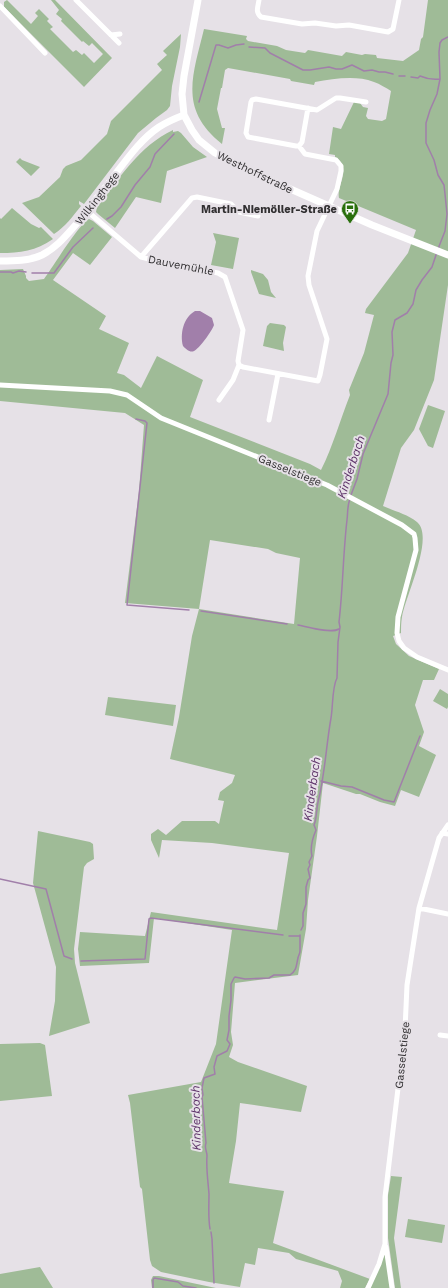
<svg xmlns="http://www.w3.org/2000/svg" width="448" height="1288" viewBox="0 0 448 1288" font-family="'Work Sans',sans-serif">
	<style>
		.green { fill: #9fbb97; fill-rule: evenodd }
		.water { fill: #a17faa }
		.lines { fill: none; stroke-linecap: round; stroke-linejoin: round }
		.stream { stroke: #a17faa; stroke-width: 1.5 }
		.street { stroke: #fff; stroke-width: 5 }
		.secondary { stroke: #fff; stroke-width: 7 }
		.labels { text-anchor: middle; stroke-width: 4; stroke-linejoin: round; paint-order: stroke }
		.street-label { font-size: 11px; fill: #312f31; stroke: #e6e1e7 }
		.poi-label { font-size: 11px; font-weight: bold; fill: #312f31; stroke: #e6e1e7; text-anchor: end }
		.water-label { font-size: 12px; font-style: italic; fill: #5d3269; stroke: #e6e1e7 }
	</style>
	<rect width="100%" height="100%" fill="#e6e1e7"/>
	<path class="green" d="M7,0L31,24L38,16L35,13L39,9L49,19L47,21L53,27L50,29L73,52L76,50L82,55L84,53L94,63L103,54L92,43L89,46L83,41L82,42L61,21L62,19L56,14L59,10L51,0H55L112,58L84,87L4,7V2Z
		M428,0H448V285L434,380L414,430L401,448L383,506C394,511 407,514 417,522C435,537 405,597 402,617C401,622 401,628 401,633L393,636L396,644L409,656L439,669L434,680H423L415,705L424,732L419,746L436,755L419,797L401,790L395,806L380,802L360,794H356L323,783L317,836L308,900L306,929L298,975L235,983L231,1032L233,1045L229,1057L238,1062L307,1086L301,1112L240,1103L236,1141L229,1183L284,1191L273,1243L370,1279L365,1288H340L342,1281L338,1271L296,1259L289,1253L258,1248L255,1265L245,1263L240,1287L209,1282L161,1272L152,1266L150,1260L142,1189L140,1187L130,1103L128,1095L201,1082L216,1044L232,930L154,918L149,963L80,966L78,949L80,932L145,936L151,912L277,930L289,853L212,843L162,840L159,858L151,840V834L158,829L166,835L182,821H215L219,824L224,801L218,800L220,792L232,783L235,775L170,759L179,717L192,636L199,609L125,603L139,491L144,425L125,413L0,401V270L23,269L26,276V278L29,281L44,279C52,268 80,223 89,219L93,221L112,237L90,265L73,253L53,280L106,316L99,329L129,343L117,373L124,375L141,388L157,356L203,380L190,417L310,464L321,470C333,446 340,420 350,395L349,390L364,353L374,315L365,313L366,309L408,253L416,230L339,198C336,185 353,168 335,157V155L329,154L333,127L341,129L354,102L360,103L363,107L368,108L366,116L368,119L382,121L386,119L391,91C386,88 380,84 374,82C355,75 334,79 315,82L314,85L291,81L290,79L228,68L225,70L222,88H221L217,109L222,128H225L222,144C178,109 193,75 204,29L247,36L246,39L248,41L277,46L286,50L305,53L308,50L342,56L346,52L362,55L365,54L376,55L377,58L403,61L419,50L421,39L423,37ZM210,540L268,549L276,553L300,558L294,624L199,609Z
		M181,34L180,47L172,86L170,106L167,110L156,118L138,133L84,204L79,201V204L81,206C73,216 65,227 54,234L22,203L39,197L60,177L63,169L66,166L81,160L107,134L111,121L162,70L157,64L167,55L163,51Z
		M173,130V132L178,131L181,133L193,147L207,157L167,171L161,203L136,197L115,228L98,214L96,212L97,207C119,179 139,146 173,130Z
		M20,158L22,160L40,167L31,176L16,162Z
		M12,208L31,224L39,228L41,227L53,239C36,251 20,253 0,253V218L1,219Z
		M213,233L239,238L233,269L211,265L216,242Z
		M251,270L263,274L268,280L271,292L276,298L259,294L251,272Z
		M270,323L284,325L286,327L283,343L284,351L263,346L267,326Z
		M428,405L445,411L433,448L428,446L419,429Z
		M440,689L448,694V707L447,709L433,701Z
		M108,697L176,705L173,726L105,715Z
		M38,831L90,842L93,844L94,859L87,863L84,867L74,949L75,963L90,1023L49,1036L55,1001L56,967L33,883Z
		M40,1043L45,1045L52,1096L0,1101V1044Z
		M391,1176L402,1177L394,1238L401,1288H395L388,1238V1195Z
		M408,1219L445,1225L442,1243L405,1237Z
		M385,1254L391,1288H370Z
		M40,1267L53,1288H0V1274Z
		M153,1276H159L216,1288H152L151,1280Z"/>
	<path class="water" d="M195,311H200L212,318L214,325C212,331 199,349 194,351C190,353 186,349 183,346C180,334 183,318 195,311Z"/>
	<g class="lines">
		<path class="stream" d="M249,47L265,48L270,53L303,70H310L329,67L336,69H342L352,65L364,71L372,70L379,72H385L393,74
			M399,76H405
			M411,77L418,78L420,76C427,79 433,80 440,79
			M199,102L216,45H219L228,48L236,45L244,44
			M107,219L112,216L121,207L135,185L150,167L155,154L174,134
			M438,249L445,231L447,214L445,194L444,185L438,175L434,160L426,143V123L430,110L437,94L440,79L439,52L440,43L442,40L448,37
			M0,272H11L13,273L19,271L26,272
			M32,273H54L73,247L93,228
			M136,419L145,421L147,423L127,605L189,610
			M351,495L357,479L363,454L388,394L391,363L393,355L392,332L395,320L407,313L413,304L416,290L422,280L432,267L437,252
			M201,611L287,624
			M298,625C308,627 331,634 339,629
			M321,781L341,786L352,787L384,800L394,802L420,736
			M0,879L46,889L64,956L72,959
			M301,930L303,926V913L306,904V887L308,880L310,878L308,869L310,865L309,862L312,856C310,848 313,837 316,830L314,825C317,818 316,810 318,802C325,775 326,746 331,718C333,707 332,687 337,678L338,642L340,627L339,622C343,588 343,554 347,520C348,513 347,506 350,499
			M289,936H300
			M81,961L145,959L149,919L151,918L283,935
			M210,1229C208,1217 209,1206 209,1194C208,1181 206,1168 207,1156C207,1151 204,1148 206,1143L202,1097L203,1095L202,1088L204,1078L215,1074L214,1067L217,1056L227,1051L230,1044L227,1040L229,1030V1016L231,1000V984L234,978L235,977L245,979L269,978L274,975H290C297,970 296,966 298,958C298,956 300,954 300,951C300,946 300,940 300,935
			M211,1232L212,1239L214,1283
			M153,1288V1280L154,1278L178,1282L183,1286L196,1288"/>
		<path class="street" d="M76,0L119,43
			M259,0C258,7 255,12 261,17L302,24L315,23L336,26L349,25L388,32L393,29L399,0
			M0,6L45,53
			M111,35L120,34
			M299,146L302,142L308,108
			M87,211L141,257L149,259L218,273L225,277L243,330L238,361L239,365L243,367L318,381L320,375L327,339L309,285L308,276L317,231L337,189L341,171V166L336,160L305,154L299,146H296L248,137L246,133L251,102L252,100L256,99L317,110L336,98H340L366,102
			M141,257L192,198L197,197L231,204L239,212L258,216
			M0,385L110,391L127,395L161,418L327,485L402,525L414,534L415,538L416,550L398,617L397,633L399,641L404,648L417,657L448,670
			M219,400L233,380L239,365
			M269,420L278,374
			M442,833L448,834
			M419,908L448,914
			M440,1035L448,1036
			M386,1247L392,1288
			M368,1288L379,1264L385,1244V1197L405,1030L407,985L419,908L439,838L448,825"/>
		<path class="secondary" d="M198,0L184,76L182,94L184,115L192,130L199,140L215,153L242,167L270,180L372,225L448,255
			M0,261C14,261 29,261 42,255C58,247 68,233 80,220C91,205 103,191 114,176C127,159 141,139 159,127C167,122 176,118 184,115"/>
	</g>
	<defs>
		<g id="bus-pin" transform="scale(0.9)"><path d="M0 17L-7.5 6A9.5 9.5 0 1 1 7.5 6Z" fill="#296f0c" stroke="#e6e1e7"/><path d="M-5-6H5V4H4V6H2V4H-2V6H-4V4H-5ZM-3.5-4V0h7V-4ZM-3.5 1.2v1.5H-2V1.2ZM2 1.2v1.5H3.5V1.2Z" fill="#fff"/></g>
	</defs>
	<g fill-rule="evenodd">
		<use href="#bus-pin" x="350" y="209"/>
	</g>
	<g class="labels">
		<g class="street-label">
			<text transform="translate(255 172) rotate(26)" y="4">Westhoffstraße</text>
			<text transform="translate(97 198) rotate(-52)" y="4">Wilkinghege</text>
			<text transform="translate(181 265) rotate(11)" y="4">Dauvemühle</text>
			<text transform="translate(290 470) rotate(22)" y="4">Gasselstiege</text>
			<text transform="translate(402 1055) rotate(-84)" y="4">Gasselstiege</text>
		</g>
		<g class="poi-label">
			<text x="337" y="213">Martin-Niemöller-Straße</text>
		</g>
		<g class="water-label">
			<text transform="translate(351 467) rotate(-72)" y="4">Kinderbach</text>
			<text transform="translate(312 789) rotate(-82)" y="4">Kinderbach</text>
			<text transform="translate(196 1118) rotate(-91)" y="4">Kinderbach</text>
		</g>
	</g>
</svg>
